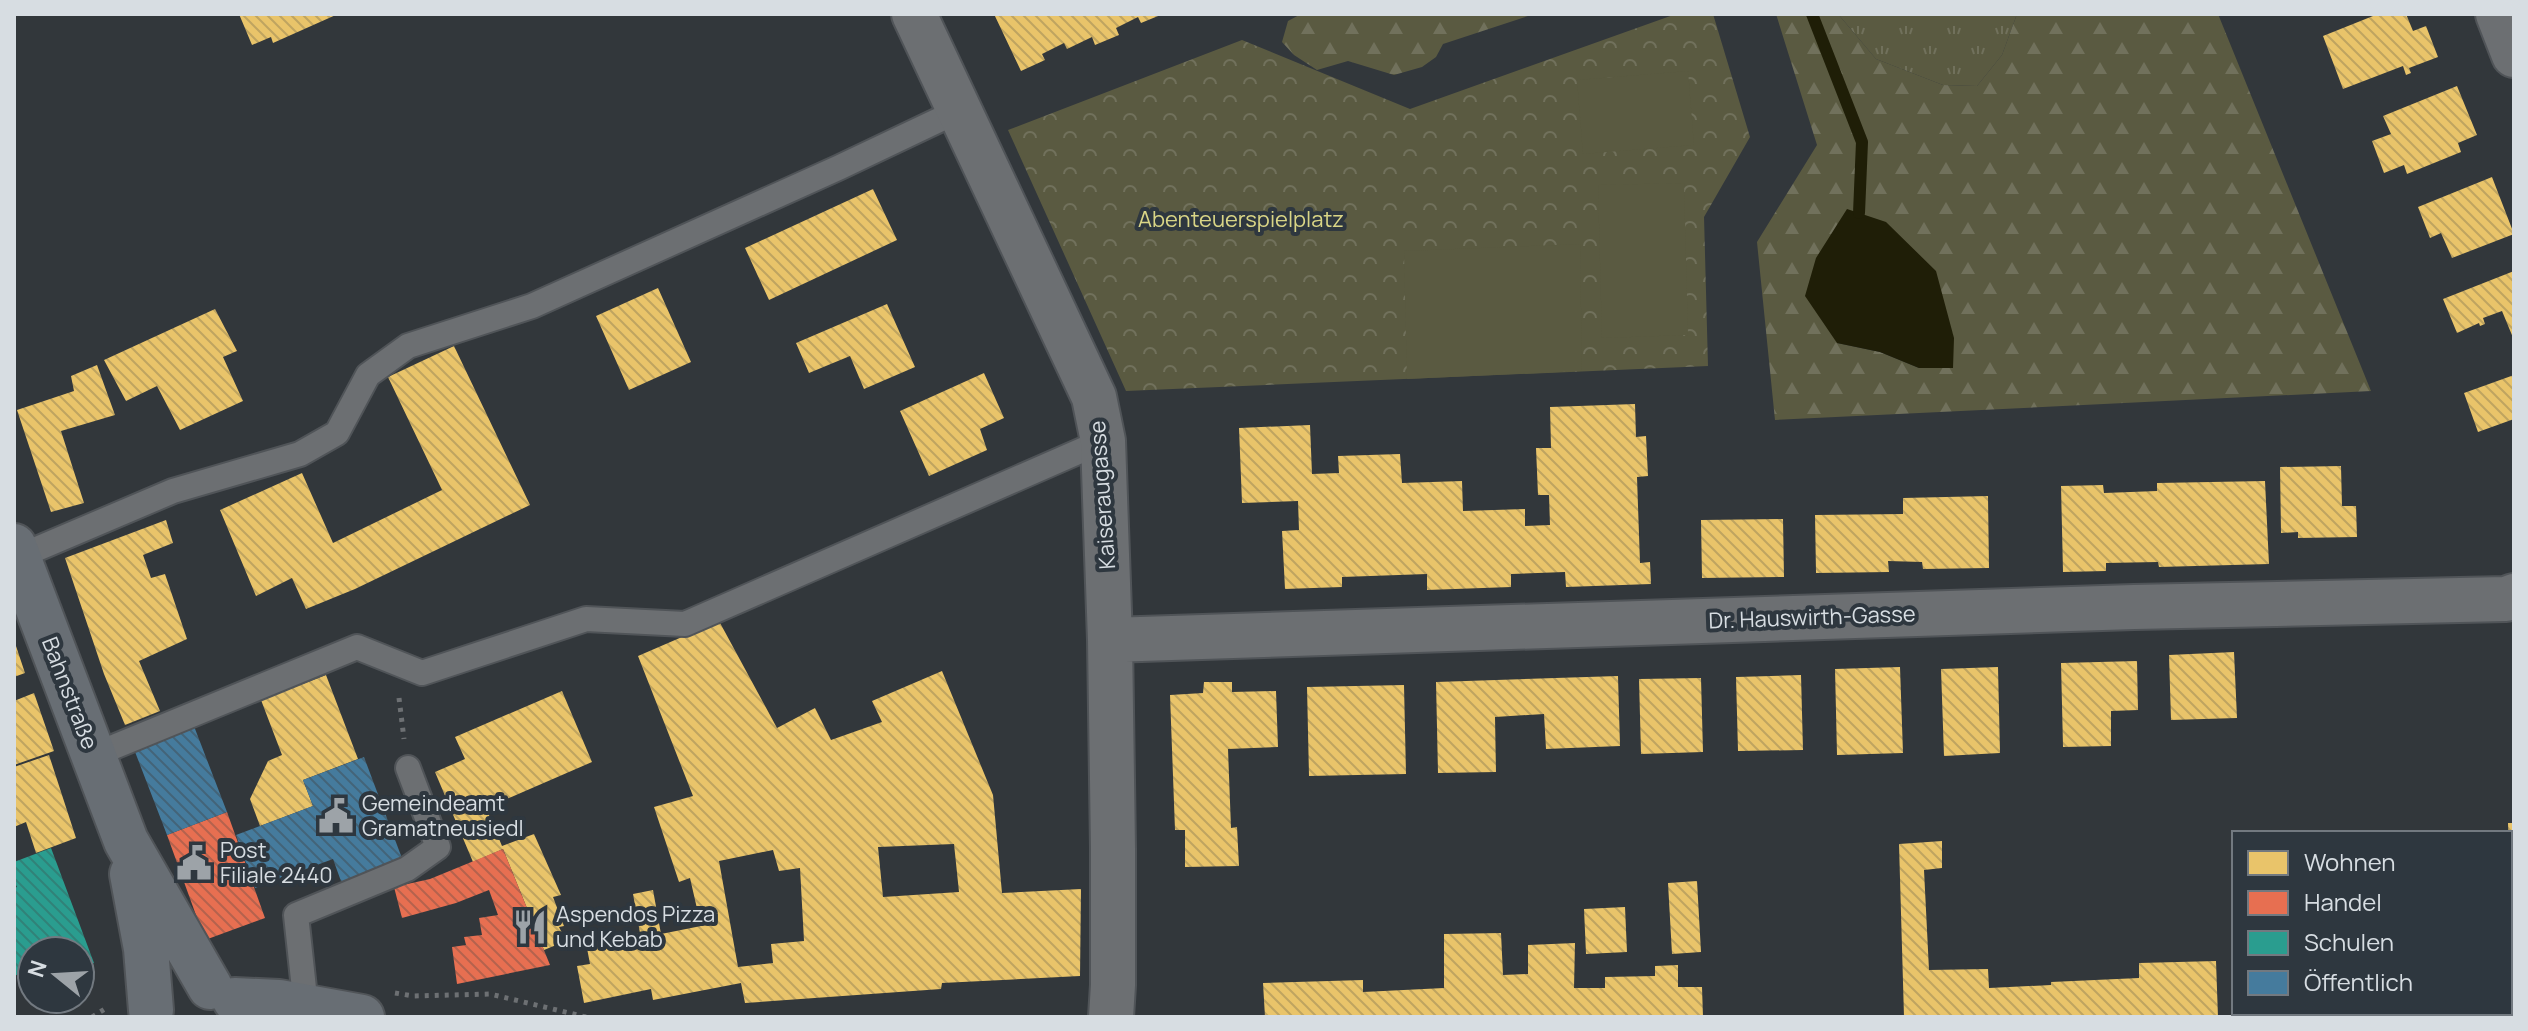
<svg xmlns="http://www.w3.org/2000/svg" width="2528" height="1031" viewBox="0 0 2528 1031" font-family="Manrope,sans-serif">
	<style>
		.grass { fill: url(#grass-tufts) }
		.forest { fill: url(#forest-firs); fill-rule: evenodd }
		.park { fill: url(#park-crowns) }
		.pitch { fill: #5a5a41 }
		.water { fill: #1f1e07 }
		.homes { fill: url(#homes-back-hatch); fill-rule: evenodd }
		.shops { fill: url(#shops-back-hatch) }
		.schools { fill: url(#schools-back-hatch) }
		.public { fill: url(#public-back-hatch) }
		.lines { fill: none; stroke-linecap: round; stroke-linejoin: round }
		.stream { stroke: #1f1e07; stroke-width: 12 }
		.service-casing { stroke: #505458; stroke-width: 28 }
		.minor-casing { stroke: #505458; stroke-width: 48 }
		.secondary-casing { stroke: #505458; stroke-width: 48 }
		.path { stroke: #6d7073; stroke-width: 5; stroke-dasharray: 4 6; stroke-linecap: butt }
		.service { stroke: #6c6f72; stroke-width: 24 }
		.minor { stroke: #6c6f72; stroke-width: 44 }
		.secondary { stroke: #686e74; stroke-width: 44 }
		.labels { text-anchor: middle; stroke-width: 8; stroke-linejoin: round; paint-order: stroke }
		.park-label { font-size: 22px; fill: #d9d586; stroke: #2e373f }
		.street-label { font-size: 22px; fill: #d7dde2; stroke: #2e373f }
		.poi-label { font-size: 22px; fill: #d7dde2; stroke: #2e373f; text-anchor: start }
	</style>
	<defs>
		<pattern id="grass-tufts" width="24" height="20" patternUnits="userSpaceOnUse" patternTransform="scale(2)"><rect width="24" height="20" fill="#5a5a41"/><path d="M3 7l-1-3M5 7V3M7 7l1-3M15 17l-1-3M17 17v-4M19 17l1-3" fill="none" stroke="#71715c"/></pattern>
		<pattern id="forest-firs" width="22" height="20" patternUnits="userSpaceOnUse" patternTransform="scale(2)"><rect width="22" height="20" fill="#5a5a41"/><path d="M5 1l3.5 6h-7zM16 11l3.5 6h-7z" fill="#71715c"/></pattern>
		<pattern id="park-crowns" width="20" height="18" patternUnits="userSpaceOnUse" patternTransform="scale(2)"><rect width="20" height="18" fill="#5a5a41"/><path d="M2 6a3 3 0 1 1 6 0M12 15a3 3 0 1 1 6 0" fill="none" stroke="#71715c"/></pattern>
		<pattern id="homes-back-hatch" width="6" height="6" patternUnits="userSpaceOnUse" patternTransform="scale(2)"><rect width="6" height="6" fill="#e9c46a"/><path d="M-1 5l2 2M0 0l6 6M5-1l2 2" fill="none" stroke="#bfa460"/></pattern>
		<pattern id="shops-back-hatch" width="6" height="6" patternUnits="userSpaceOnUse" patternTransform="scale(2)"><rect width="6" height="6" fill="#e76f51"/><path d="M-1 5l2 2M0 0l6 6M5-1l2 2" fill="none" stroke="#b5624d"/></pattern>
		<pattern id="schools-back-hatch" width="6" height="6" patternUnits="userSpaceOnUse" patternTransform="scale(2)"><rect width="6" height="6" fill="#2a9d8f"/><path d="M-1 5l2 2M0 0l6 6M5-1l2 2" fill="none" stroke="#318278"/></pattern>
		<pattern id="public-back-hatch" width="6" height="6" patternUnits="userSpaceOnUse" patternTransform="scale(2)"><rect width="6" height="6" fill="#457b9d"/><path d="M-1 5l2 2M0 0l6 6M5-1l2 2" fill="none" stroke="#436479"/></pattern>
	</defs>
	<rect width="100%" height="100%" fill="#32373b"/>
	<path class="grass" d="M1838,14H2017L2002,55L1977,86L1943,85L1876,59Z"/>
	<path class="forest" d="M1301,14H1534L1443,44L1436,57L1422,67L1394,75L1348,61L1317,70L1294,55L1282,42L1288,21Z
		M1776,14H1838L1876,59L1943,85L1977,86L2002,55L2017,14H2218L2371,391L1775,420L1757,242L1817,145ZM1954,338L1919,368L1880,352L1837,343Z"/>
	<path class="park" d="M1676,14H1713L1750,137L1704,217L1708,366L1126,391L1008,130L1242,40L1410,109Z"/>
	<path class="pitch" d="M1688,71L1694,145L1583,154L1577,80Z
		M1684,183L1688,335L1602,338L1598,185Z
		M1580,244L1582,371L1407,379L1404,251Z"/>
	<path class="water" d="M1847,209L1886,222L1936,271L1954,338L1953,368H1919L1880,352L1837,343L1805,296L1816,258Z"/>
	<path class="homes" d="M239,14H338L273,43L271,37L252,45Z
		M994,14H1163L1141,23L1138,17L1116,28L1119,35L1095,45L1092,37L1067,49L1064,43L1042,54L1045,60L1021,71Z
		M2378,14H2406L2413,31L2426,26L2438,57L2409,68L2411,73L2406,75L2403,66L2343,89L2323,36Z
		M2457,86L2477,135L2458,143L2461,152L2407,174L2404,165L2384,173L2372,141L2391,134L2383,116Z
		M2492,177L2514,234L2452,258L2441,233L2430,238L2418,207Z
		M873,189L897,240L769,300L745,248Z
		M2514,271V340L2502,311L2483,318L2485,324L2480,326L2479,323L2457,333L2443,299Z
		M658,288L691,362L629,390L596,316Z
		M887,304L915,367L864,389L850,356L809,373L796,343Z
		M215,309L237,351L223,357L243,401L180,430L157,386L126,401L104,360Z
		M454,346L530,505L355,589L306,609L292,578L256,596L220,510L302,473L333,543L442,490L388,377Z
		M97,365L115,415L61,431L84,503L51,512L17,410L74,391L71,376Z
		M984,373L1004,418L980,429L987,450L929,476L900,411Z
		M2514,375V419L2478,432L2464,393Z
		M1635,404L1636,437L1646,436L1648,476L1637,477L1640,563L1650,562L1651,584L1566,587L1565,572L1511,574V587L1427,590V574L1342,577V587L1285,589L1282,531L1299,530L1298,501L1242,503L1239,428L1310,425L1312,474L1339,473L1338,456L1400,454L1402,483L1462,481L1463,511L1525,509V526L1550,525L1549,495H1538L1536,448H1551L1550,407Z
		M2341,466L2342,506H2356L2357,537L2298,538V532L2281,533L2280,467Z
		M2265,481L2269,564L2159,567L2158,562L2106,563V571L2063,572L2061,486L2103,485L2104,493L2157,491V483Z
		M1988,496L1989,568L1923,569L1922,562L1888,561L1889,572L1816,573L1815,515L1903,514V498Z
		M1783,519L1784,577L1702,578L1701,520Z
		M166,520L173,543L143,555L151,578L165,574L187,639L139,661L160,711L125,725L104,674L65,558Z
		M719,621L777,728L815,708L831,740L882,722L872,701L942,671L993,795L1002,893L1081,889L1080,976L942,983L941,989L745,1003L741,983L653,1000L651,989L584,1003L577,966L590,964L586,943L640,933L633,894L653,890L661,934L701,926L690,878L679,882L654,807L693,796L638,656ZM954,844L959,892L883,897L878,847ZM773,850L779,871L800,868L804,941L771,944L773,963L738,967L719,861Z
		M14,640L25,673L14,677Z
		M2234,652L2237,718L2171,720L2169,655Z
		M2137,661L2138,710L2111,711V746L2063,747L2061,663Z
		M1900,667L1903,753L1837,755L1835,669Z
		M1998,667L2000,753L1944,756L1941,669Z
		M326,675L358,759L303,780L313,806L260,826L250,799L268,761L282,755L261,700Z
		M1801,675L1803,750L1738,751L1736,677Z
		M1618,676L1620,746L1546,749L1544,714L1495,717L1496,772L1438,773L1436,682Z
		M1701,678L1703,752L1641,754L1639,679Z
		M1204,682H1232V692L1276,691L1278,747L1228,749L1231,828L1237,827L1239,866L1185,867V830H1175L1170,695L1203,693Z
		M1404,685L1406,774L1309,776L1307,687Z
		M562,691L592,762L486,808L502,846L534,834L561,895L553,897L564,926L559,927L566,941L544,950L503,849L473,862L435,772L465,759L455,737Z
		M34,693L54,751L14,765V701Z
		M49,755L76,838L36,853L26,822L14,827V767Z
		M2508,823H2514V886H2510Z
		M1942,841V868L1924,870L1929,970L1988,969L1989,988L2051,985V982L2139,978V963L2216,961L2218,1017H1904L1899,844Z
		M1697,881L1701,952L1672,954L1668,883Z
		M1625,907L1627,952L1586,954L1584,909Z
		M1501,933L1503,975L1528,974V945L1575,943L1574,988H1605V977L1655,976V966L1678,965V987H1702L1703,1017H1265L1263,983L1363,980V992L1444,988V934Z
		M2242,1013H2385V1015L2242,1017Z"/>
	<path class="shops" d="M227,812L265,918L205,940L167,835Z
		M503,849L550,965L457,984L452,947L466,945L464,937L482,935L479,918L498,915L489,890L456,903L402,918L394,887L430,879Z
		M2510,938H2514V1001H2510Z"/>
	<path class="schools" d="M51,848L94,963L80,968V951H32V969L14,976V888L17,887L14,881V862Z"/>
	<path class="public" d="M192,721L227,812L167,835L132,744Z
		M364,757L403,861L342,884L333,859L255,888L236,835L313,806L303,780Z"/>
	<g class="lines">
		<path class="stream" d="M1812,14L1862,142L1859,213"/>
		<g class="service-casing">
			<path id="service" d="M18,557L173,491L300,454L337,433L368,375L408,346L532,306L838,168L960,110
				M94,755L357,647L422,673L586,619L685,624L1103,441
				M306,1007L296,915L407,869L438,847L408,768"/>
		</g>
		<g class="minor-casing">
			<path id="minor" d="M914,14L1094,397L1103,441L1110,640L1113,849V985L1111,1017
				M2498,14L2514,55
				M1110,640L2134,607L2506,599L2514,596"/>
		</g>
		<g class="secondary-casing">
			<path id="secondary" d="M14,546L126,841L210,987
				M132,874L146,949L151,1010
				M235,1000L279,1002L362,1017"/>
		</g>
		<path class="path" d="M399,698L404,739
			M395,993L413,996L490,994L586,1017
			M92,1017L108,1007"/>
		<use href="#service" class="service"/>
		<use href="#minor" class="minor"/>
		<use href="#secondary" class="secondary"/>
	</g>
	<defs>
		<g id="civic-bare" transform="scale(2.76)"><path d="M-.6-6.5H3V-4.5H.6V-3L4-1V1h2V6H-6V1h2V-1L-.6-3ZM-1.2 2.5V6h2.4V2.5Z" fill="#9da3a8" stroke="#2e373f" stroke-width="2.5" paint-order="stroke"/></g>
		<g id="restaurant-bare" transform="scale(2.76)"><path d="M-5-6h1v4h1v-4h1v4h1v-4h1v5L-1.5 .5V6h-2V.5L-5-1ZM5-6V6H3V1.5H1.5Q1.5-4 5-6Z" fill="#9da3a8" stroke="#2e373f" stroke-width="2.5" paint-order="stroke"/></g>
	</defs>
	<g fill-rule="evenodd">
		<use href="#civic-bare" x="336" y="816"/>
		<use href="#civic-bare" x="194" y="863"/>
		<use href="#restaurant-bare" x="530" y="927"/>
	</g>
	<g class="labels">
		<g class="park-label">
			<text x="1241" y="227">Abenteuerspielplatz</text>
		</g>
		<g class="street-label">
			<text transform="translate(1102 495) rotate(-94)" y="8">Kaiseraugasse</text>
			<text transform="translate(1812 617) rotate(-2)" y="8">Dr. Hauswirth-Gasse</text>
			<text transform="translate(70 693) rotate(69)" y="8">Bahnstraße</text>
		</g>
		<g class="poi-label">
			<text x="362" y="811">Gemeindeamt<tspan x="362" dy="25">Gramatneusiedl</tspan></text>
			<text x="220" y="858">Post<tspan x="220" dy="25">Filiale 2440</tspan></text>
			<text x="556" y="922">Aspendos Pizza<tspan x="556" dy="25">und Kebab</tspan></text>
		</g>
	</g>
	<rect width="2528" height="1031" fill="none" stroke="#d7dde2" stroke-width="32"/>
	<rect x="2232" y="831" width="280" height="184" fill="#2e373f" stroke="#727980" stroke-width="2"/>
	<rect x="2248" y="851" width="40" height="24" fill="#e9c46a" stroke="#727980" stroke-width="2"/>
	<text x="2304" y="871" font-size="24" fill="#d7dde2">Wohnen</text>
	<rect x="2248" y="891" width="40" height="24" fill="#e76f51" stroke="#727980" stroke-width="2"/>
	<text x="2304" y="911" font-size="24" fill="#d7dde2">Handel</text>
	<rect x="2248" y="931" width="40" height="24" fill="#2a9d8f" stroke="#727980" stroke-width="2"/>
	<text x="2304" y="951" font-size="24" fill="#d7dde2">Schulen</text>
	<rect x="2248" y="971" width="40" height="24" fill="#457b9d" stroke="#727980" stroke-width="2"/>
	<text x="2304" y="991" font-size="24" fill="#d7dde2">Öffentlich</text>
	<g transform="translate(56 975) rotate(288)"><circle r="38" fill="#2e373f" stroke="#727980" stroke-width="2"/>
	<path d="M0-6L14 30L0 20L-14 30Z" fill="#9da3a8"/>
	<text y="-12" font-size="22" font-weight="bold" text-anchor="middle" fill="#d7dde2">N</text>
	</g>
</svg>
